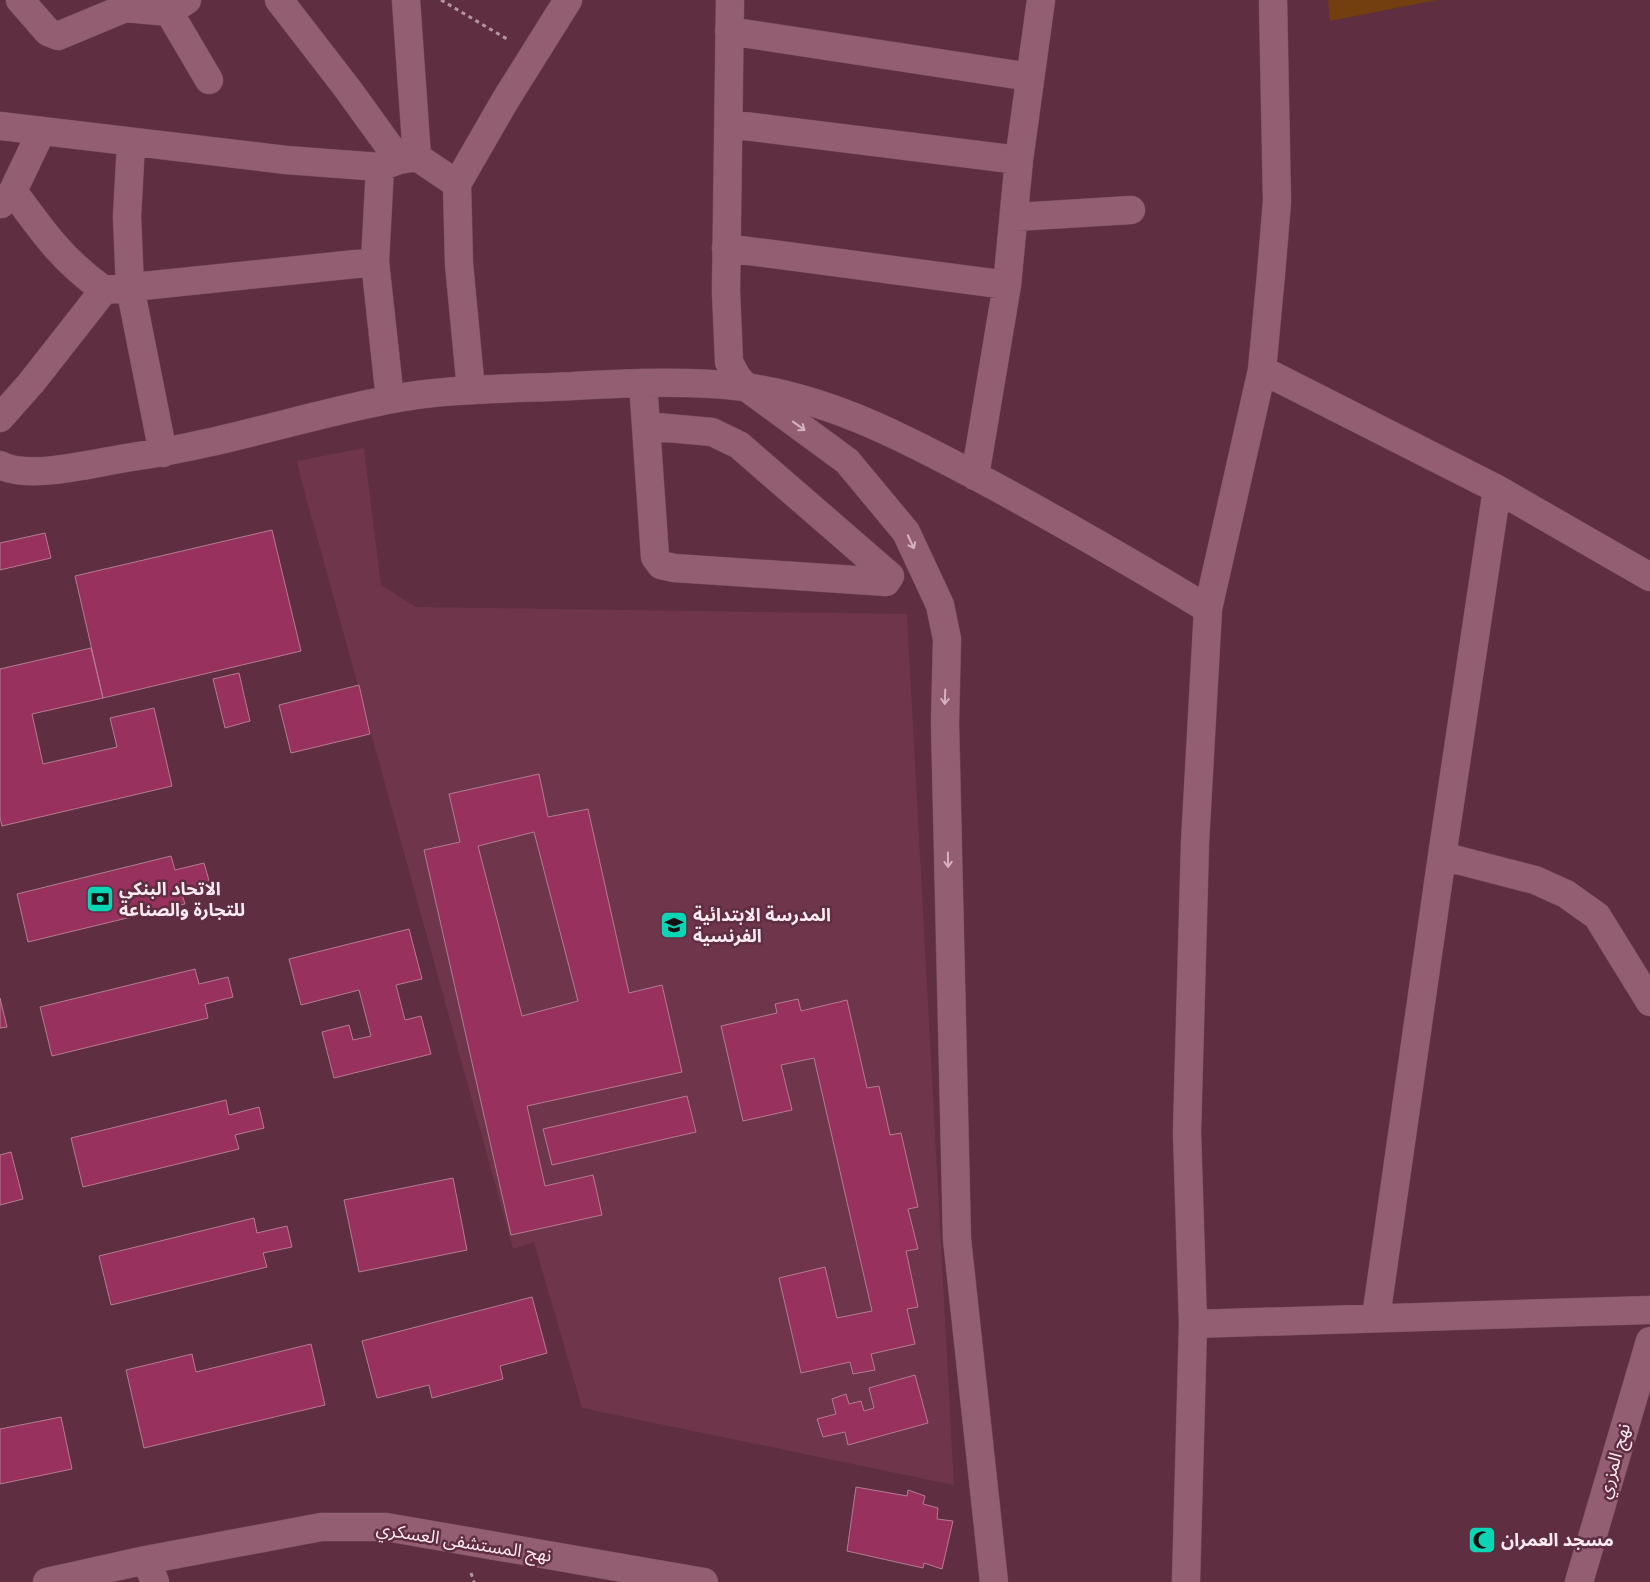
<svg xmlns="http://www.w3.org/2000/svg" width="1650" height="1582" viewBox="0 0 1650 1582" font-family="'Times New Roman','Noto Sans Arabic',serif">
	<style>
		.built { fill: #6e354b }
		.green { fill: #733e10 }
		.building { fill: #99315f; stroke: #b47c90; fill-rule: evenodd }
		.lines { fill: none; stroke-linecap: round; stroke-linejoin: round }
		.minor-casing { stroke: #734c5c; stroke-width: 29 }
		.path { stroke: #b695a1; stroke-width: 3; stroke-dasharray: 4 4; stroke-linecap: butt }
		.minor { stroke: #935e71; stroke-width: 28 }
		.oneway { stroke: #d4b3be }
		.labels { text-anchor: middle; stroke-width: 5; stroke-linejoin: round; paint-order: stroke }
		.poi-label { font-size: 18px; font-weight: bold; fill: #ffebf1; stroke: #5f2e41; text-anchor: start }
		.street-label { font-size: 18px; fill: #ffebf1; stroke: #5f2e41 }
	</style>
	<rect width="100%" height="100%" fill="#5f2e41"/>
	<path class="built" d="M364,448L381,585L416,607L907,614L954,1485L582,1408L534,1242L513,1249L300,475L297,461Z"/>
	<path class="green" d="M1328,0H1437L1330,21Z"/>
	<path class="building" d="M272,530L301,651L103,698L75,576Z
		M45,533L51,558L0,570V543Z
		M91,648L103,698L32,714L43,764L117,747L110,718L154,708L172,786L2,826L0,817V669Z
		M239,673L250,721L225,728L213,679Z
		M359,685L370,734L291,753L279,705Z
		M539,774L548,817L588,809L629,993L662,985L682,1072L527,1106L545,1186L593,1175L602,1215L511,1235L424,850L460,842L449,794ZM534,832L578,1001L522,1016L478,846Z
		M171,856L175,870L204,863L210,884L181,891L185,904L28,942L17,894Z
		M409,929L422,979L396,985L405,1020L421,1016L431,1054L334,1078L322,1032L349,1025L353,1040L371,1036L359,990L301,1005L289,959Z
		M195,969L199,984L228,977L233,997L205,1004L208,1018L52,1056L40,1007Z
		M0,998L7,1027L0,1028Z
		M798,999L801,1011L847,1000L867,1088L879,1086L890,1135L901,1133L918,1207L908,1209L918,1249L906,1251L918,1307L907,1309L915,1344L871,1354L875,1370L853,1374L850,1362L801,1373L779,1278L825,1267L837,1318L872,1311L814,1058L781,1065L792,1110L743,1121L721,1026L777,1013L775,1004Z
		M687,1096L696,1132L552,1165L543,1129Z
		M226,1100L229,1115L259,1107L264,1128L235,1135L239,1149L83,1187L71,1138Z
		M11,1152L23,1199L0,1205V1155Z
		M453,1178L467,1250L359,1272L344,1200Z
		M254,1218L257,1233L287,1226L292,1247L263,1253L267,1267L111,1305L99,1256Z
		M532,1297L547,1353L500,1366L503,1379L432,1398L429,1385L377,1398L362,1341Z
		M311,1344L325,1405L144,1448L126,1370L192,1354L196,1372Z
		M915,1375L928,1423L848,1445L845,1432L823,1437L817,1419L836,1414L832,1399L846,1394L849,1404L861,1401L864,1411L874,1408L869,1388Z
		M61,1417L72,1469L0,1484V1429Z
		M856,1487L907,1496L908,1490L925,1496L923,1504L938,1508L937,1519L953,1521L942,1569L924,1563L923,1568L847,1551Z"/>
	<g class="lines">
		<g class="minor-casing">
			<path id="minor" d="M20,0L48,32L58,36L125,8
				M124,0L125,8L169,12L187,0
				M279,0L347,88L399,160
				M406,0L417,157
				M730,0L726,291L729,362L737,377L746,387L847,461L906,532L940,605L947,639L945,723L957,1239L994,1582
				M169,12L209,80
				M729,31L1030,77
				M729,124L1019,160
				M0,126L286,160L380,167L399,160L417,157L457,184
				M131,143L127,217L130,287L163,453
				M380,167L375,262L390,399
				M13,191C43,232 62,260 104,290L375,262
				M1,204L13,191L41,132
				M1015,217L1131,210
				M726,248L1007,285
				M1262,370L1497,489L1650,577
				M643,383L655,557L661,565L674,568L886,582L890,576L739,445L712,432L646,426
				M471,390L459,264L457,184L506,99L568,0
				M0,418L31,383L104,290
				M0,465C30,481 97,462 132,457C218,445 301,417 387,400C441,389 498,389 552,387C616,384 680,379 744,387C835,399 918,445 998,488C1069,527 1139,567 1208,609
				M975,476L1007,285L1019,160L1041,0
				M1442,856L1535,880L1566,894L1597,916L1650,1002
				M1376,1317L1442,856L1497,489
				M1193,1324L1650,1310
				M146,1560L155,1582
				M47,1582L146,1560L321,1527H386L704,1582
				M1186,1582L1193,1324L1187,1132L1195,843L1208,609L1262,370L1271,274L1277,201L1273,0
				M1579,1582L1650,1341"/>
		</g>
		<path class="path" d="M441,0L507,39
			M471,1573L474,1582"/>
		<use href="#minor" class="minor"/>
	</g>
	<defs><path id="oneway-shaft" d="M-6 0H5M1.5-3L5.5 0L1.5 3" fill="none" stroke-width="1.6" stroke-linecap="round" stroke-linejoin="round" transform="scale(1.25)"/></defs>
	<g class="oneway">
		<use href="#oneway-shaft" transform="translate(799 426) rotate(36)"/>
		<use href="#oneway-shaft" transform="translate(911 542) rotate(65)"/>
		<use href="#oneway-shaft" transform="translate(945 697) rotate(92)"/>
		<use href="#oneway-shaft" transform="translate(948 860) rotate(89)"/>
	</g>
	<defs>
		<g id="bank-square" transform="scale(1.4375)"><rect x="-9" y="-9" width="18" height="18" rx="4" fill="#0ad5b5" stroke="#5f2e41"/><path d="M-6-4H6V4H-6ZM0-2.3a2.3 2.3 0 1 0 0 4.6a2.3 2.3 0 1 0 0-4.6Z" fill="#111"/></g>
		<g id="school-square" transform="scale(1.4375)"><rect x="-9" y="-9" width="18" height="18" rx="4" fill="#0ad5b5" stroke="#5f2e41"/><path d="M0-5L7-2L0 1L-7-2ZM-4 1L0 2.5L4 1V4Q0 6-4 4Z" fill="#111"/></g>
		<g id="mosque-square" transform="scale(1.4375)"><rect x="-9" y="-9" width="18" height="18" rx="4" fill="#0ad5b5" stroke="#5f2e41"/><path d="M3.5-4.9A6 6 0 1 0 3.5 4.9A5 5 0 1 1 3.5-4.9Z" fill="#111"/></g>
	</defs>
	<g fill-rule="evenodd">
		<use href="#bank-square" x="100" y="899"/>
		<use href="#school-square" x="674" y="925"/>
		<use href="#mosque-square" x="1482" y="1540"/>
	</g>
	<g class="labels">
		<g class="poi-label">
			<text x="119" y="895">الاتحاد البنكي<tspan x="119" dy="21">للتجارة والصناعة</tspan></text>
			<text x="693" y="921">المدرسة الابتدائية<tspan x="693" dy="21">الفرنسية</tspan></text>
			<text x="1501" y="1546">مسجد العمران</text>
		</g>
		<g class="street-label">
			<text transform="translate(1614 1461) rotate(-74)" y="6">نهج المزري</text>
			<text transform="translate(464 1542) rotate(9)" y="6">نهج المستشفى العسكري</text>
		</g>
	</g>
</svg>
